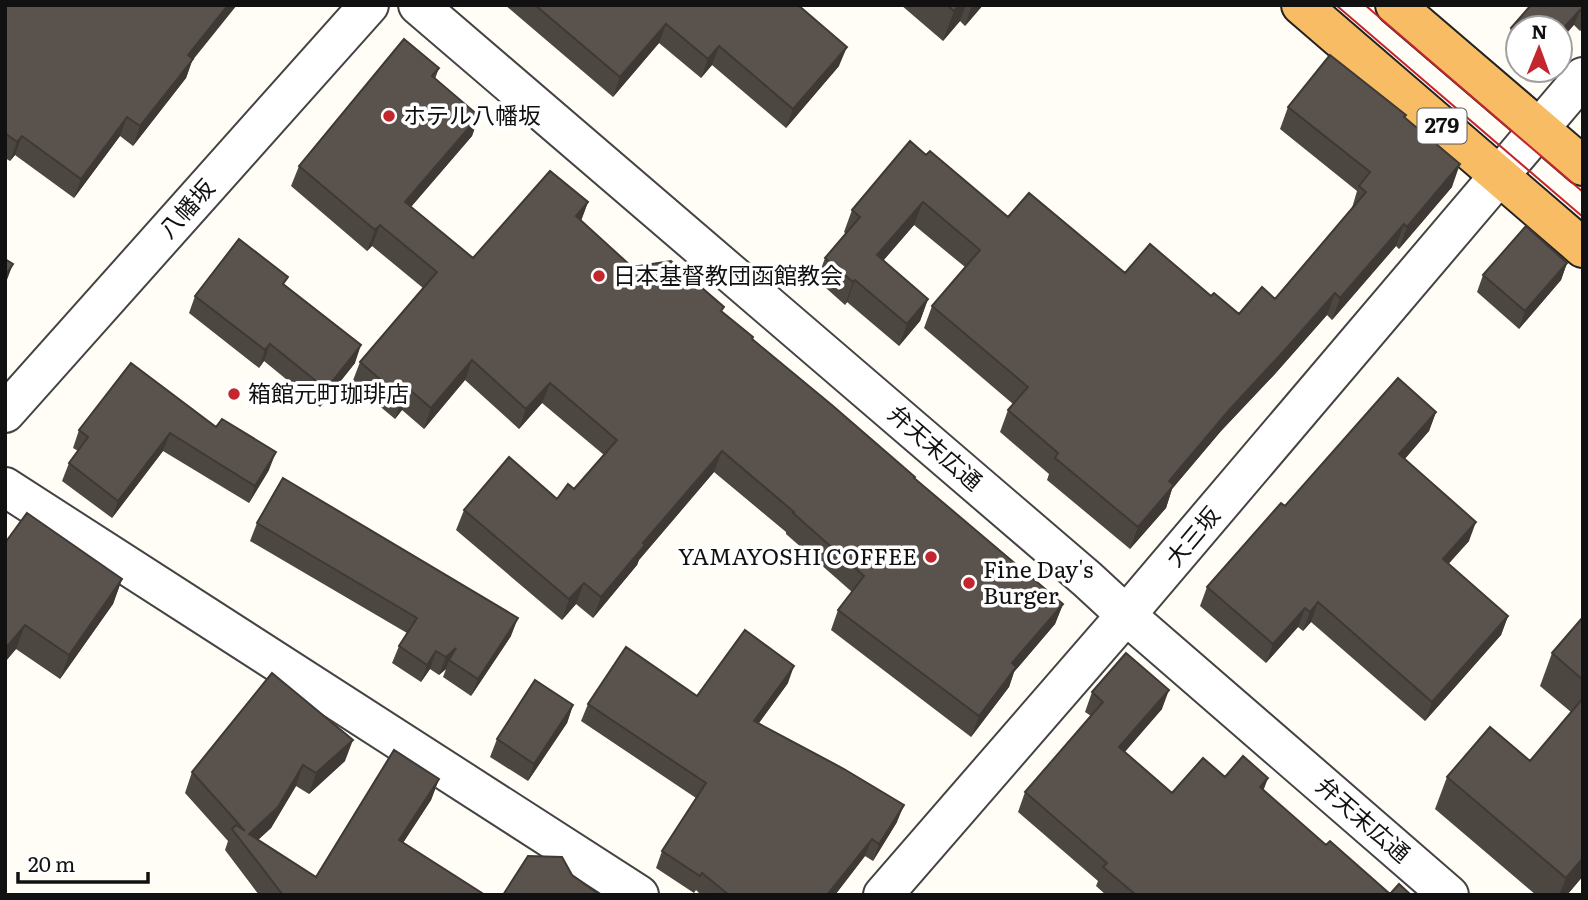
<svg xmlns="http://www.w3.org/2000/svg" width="1588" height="900" viewBox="0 0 1588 900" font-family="Literata,'Noto Sans JP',serif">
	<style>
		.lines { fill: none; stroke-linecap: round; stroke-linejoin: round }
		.minor-casing { stroke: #444; stroke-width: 42 }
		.tertiary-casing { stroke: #444; stroke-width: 42 }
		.trunk-casing { stroke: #222; stroke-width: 42 }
		.minor { stroke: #fff; stroke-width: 38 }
		.tertiary { stroke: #fff; stroke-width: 38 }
		.trunk { stroke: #f7bc64; stroke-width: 38 }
		.tram { stroke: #c4262e; stroke-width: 2 }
		.wall { fill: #4d4742 }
		.shaded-wall { fill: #3f3936 }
		.building { fill: #5a524d; stroke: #3f3936; stroke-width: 2 }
		.poi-dot { fill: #c4262e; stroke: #fff; stroke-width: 2.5 }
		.labels { text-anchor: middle; stroke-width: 7; stroke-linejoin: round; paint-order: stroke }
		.shield { fill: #fff; stroke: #585858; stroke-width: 2 }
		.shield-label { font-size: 21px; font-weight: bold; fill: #111 }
		.poi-label { font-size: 23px; fill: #111; stroke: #fff; text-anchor: start }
		.street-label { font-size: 23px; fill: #111; stroke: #fff }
	</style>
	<rect width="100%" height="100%" fill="#fffdf5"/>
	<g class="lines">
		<g class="minor-casing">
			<path id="minor" d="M5,487L639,895
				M883,895L1126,615L1583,77"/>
		</g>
		<g class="tertiary-casing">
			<path id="tertiary" d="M418,5L1087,579L1126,615L1449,895
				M5,413L369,5"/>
		</g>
		<g class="trunk-casing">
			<path id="trunk" d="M1301,5L1583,248
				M1395,5L1583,166"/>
		</g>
		<use href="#minor" class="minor"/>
		<use href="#tertiary" class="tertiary"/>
		<use href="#trunk" class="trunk"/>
		<path class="tram" d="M1336,5L1583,217
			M1365,5L1583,192"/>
	</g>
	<path class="wall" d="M5,5L192,61L186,78L133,146L120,136L74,198L15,155L10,161L5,158Z
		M505,5H798L839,66L786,128L712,65L701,78L659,43L613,97Z
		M901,5H983L965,26L960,21L943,41Z
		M1583,5V28L1580,31L1574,25L1518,28V54L1506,43L1511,28Z
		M439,68L435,79L479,116L472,136L411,207L473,258L588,202L581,221L632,267L722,312L914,479L1063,604L1055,624L1014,672L1009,687L971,737L831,630L838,610L852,592L786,534V532L714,472L639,560L637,565L593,618L576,604L562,620L456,530L464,510L557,499L574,489L604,455L542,403L519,429L465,380L424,429L402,410L395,419L352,383L360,362L423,288L372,246L367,251L291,186L299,166Z
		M1288,107L1406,115L1405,118L1452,187L1399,249L1396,246L1332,320L1327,315L1274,375L1221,431L1172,489L1166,508L1130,549L1047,480L1049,474L1000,432L1008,410L1013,404L924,328L932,306L965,267L914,225L883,261L928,299L920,321L899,346L847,302L845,305L817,280L825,258L846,234L844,232L852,210L926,155L1008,217L1125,273L1211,296L1239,314L1275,299L1352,208L1357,191L1280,129Z
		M1567,263L1561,280L1519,329L1477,292L1483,275Z
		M285,286L355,363L320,407L264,361L259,368L189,313L195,296Z
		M131,363L269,470L249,503L163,451L112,518L62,481L69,463L78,451L73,448L79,430Z
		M1436,412L1429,431L1404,459L1469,541L1448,564L1508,616L1501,635L1425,721L1311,622L1303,631L1298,627L1266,663L1200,606L1207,587L1285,506Z
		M257,523L511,636L471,696L443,677L446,669L439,675L430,669L421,682L392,663L399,646L407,633L250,541Z
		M5,543L122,579L113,604L60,679L16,649L5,662Z
		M1583,617V876L1567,895H1536L1435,809L1447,777L1530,761L1571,712L1540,686L1552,653Z
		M788,683L759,723L897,822L873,861L865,856L835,895H701L696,890L694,893L656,868L662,851L696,798L581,721L588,704L697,696Z
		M1092,692L1162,709L1124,752L1172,793L1225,777L1264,791L1326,845L1390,894L1411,895H1106L1096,886L1098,881L1018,812L1025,792L1091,716L1085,712Z
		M573,705L567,723L528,781L490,757L497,739Z
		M345,761L309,794L296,786L271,828L258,840L316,877L439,779L431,800L403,843L485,895H259L225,850L228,841L185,793L192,772Z"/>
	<path class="shaded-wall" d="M228,5H237L192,61L186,78L133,146L140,126L188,55Z
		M959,5H966L960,21L943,41L954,11Z
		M972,5H983L965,26Z
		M1580,10L1574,25L1560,41V32Z
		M666,24L659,43L613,97L620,77Z
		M719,46L712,65L701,78L708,59Z
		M847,47L839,66L786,128L793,109Z
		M479,116L472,136L397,223L405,202Z
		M127,117L120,136L74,198L81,179Z
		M22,136L15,155L10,161L17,142Z
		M1460,164L1452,187L1399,249L1407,227Z
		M588,202L580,223L576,216Z
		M923,202L914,225L868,278L877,255Z
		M1404,224L1396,246L1332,320L1340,298Z
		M380,225L372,246L367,251L375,230Z
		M1567,263L1561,280L1519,329L1525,311Z
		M13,264L5,285V276Z
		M855,280L847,302L845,305L853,282Z
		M1335,293L1327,315L1274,375L1221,431L1172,489L1166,508L1130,549L1138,527L1169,481L1230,409Z
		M928,299L920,321L899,346L907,324Z
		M270,344L264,361L259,368L265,350Z
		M361,345L355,363L320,407L326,389Z
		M472,360L465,380L424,429L431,408Z
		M550,383L542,403L519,429L526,409Z
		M410,390L402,410L395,419L402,398Z
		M1436,412L1429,431L1392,474L1399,454Z
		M170,433L163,451L112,518L118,501Z
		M722,451L714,472L639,560L637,565L593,618L601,597L643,543Z
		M276,452L269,470L249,503L255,486Z
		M1476,522L1469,541L1436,578L1443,559Z
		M122,579L113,604L60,679L69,655Z
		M584,583L576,604L562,620L569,599Z
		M1318,602L1311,622L1303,631L1310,612Z
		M1063,604L1055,624L1014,672L1009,687L971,737L979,716L1012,663Z
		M1305,608L1298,627L1266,663L1273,644Z
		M1508,616L1501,635L1425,721L1432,702Z
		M518,618L511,636L471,696L478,679Z
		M25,625L16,649L5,662V649Z
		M456,648L449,660L446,669L439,675L446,657Z
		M436,651L430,669L421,682L427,665Z
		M794,666L788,683L748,738L754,721Z
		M1169,690L1162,709L1112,767L1119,747Z
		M573,705L567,723L528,781L534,764Z
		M353,740L345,761L309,794L316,773Z
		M303,765L296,786L271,828L248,849L249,834Z
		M1268,778L1261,797L1260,787Z
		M439,779L431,800L391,861L399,840Z
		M904,805L897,822L873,861L879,844Z
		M872,839L865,856L835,895H827Z
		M1583,858V876L1567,895H1559L1566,878Z"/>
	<path class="building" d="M5,5H228L188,55L193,59L140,126L127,117L81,179L22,136L17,142L5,133Z
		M535,5H798L847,47L793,109L719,46L708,59L666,24L620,77Z
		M947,5H959L954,11Z
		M1531,5H1583V13L1580,10L1560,32V28H1518V34L1511,28Z
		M404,39L439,68L432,76L479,116L405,202L473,258L550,171L588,202L576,216L632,267L671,261L724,307L721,311L753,337L752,339L833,406L915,477L914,478L1063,604L1012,663L1016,667L979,716L838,610L864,576L793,513L794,512L722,451L643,543L645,545L601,597L584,583L569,599L464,510L509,457L557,499L568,484L574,489L617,440L550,383L526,409L472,360L431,408L410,390L402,398L360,362L437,272L380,225L375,230L299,166Z
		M1330,55L1406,115L1404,117L1460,164L1407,227L1404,224L1340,298L1335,293L1283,352L1230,409L1169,481L1174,485L1138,527L1055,458L1058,453L1008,410L1028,387L932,306L980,250L923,202L877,255L928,299L907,324L855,280L853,282L825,258L860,217L852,210L910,141L926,155L930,151L1008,217L1029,193L1125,273L1150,244L1211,296L1214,293L1239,314L1262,287L1275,299L1366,192L1359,186L1370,172L1288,107Z
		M1526,226L1567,263L1525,311L1483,275Z
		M239,239L288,277L283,284L361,345L326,389L270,344L265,350L195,296Z
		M5,259L13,264L5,276Z
		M131,363L216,427L222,419L276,452L255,486L170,433L118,501L69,463L88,437L79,430Z
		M1398,378L1436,412L1399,454L1476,522L1443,559L1508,616L1432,702L1318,602L1310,612L1305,608L1273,644L1207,587L1281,503L1285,506Z
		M283,478L518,618L478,679L449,660L456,648L446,657L436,651L427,665L399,646L417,618L257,523Z
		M27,513L122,579L69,655L25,625L5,649V543Z
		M1583,617V680L1552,653Z
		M745,630L794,666L754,721L844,769L904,805L879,844L872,839L827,895H729L702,873L700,876L662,851L706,783L588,704L626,647L697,696Z
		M1126,653L1169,690L1119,747L1172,793L1203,758L1225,777L1243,756L1268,778L1260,787L1326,845L1330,841L1390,894L1399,884L1411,895H1136L1103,867L1107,863L1025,792L1103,702L1092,692Z
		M272,673L353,740L316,773L303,765L278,807L249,834L316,877L394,750L439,779L399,840L485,895H283L232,829L236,825L245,831L192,772Z
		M535,680L573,705L534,764L497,739Z
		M1583,698V858L1566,878L1447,777L1490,727L1530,761Z
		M528,856L562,857L572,875L600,895H503Z"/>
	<g class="poi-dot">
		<circle cx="389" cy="116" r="7"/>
		<circle cx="599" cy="276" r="7"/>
		<circle cx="234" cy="394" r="7"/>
		<circle cx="931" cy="557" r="7"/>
		<circle cx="969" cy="583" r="7"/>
	</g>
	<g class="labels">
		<rect class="shield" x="1417.5" y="108.5" width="49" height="35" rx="5"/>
		<g class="shield-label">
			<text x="1442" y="133">279</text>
		</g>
		<g class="poi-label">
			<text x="403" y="124">ホテル八幡坂</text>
			<text x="613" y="284">日本基督教団函館教会</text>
			<text x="248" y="402">箱館元町珈琲店</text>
			<text x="917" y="565" text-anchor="end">YAMAYOSHI COFFEE</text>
			<text x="983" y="578">Fine Day's<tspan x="983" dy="26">Burger</tspan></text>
		</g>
		<g class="street-label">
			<text transform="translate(187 209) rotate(-48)" y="8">八幡坂</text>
			<text transform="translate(935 448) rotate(41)" y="8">弁天末広通</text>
			<text transform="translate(1193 537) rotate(-50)" y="8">大三坂</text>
			<text transform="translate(1363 820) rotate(41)" y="8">弁天末広通</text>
		</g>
	</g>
	<rect width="1588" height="900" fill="none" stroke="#111111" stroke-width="14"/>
	<g transform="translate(1539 49) rotate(1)"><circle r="33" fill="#ffffff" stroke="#a0a0a0" stroke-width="2"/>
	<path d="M0-5L12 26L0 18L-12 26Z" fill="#c4262e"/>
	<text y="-10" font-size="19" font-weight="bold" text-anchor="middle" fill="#111111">N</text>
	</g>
	<path d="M18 872v10h130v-10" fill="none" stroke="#111111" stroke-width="3.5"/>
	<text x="28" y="872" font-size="21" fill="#111111" stroke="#ffffff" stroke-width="5" paint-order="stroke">20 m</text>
</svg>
